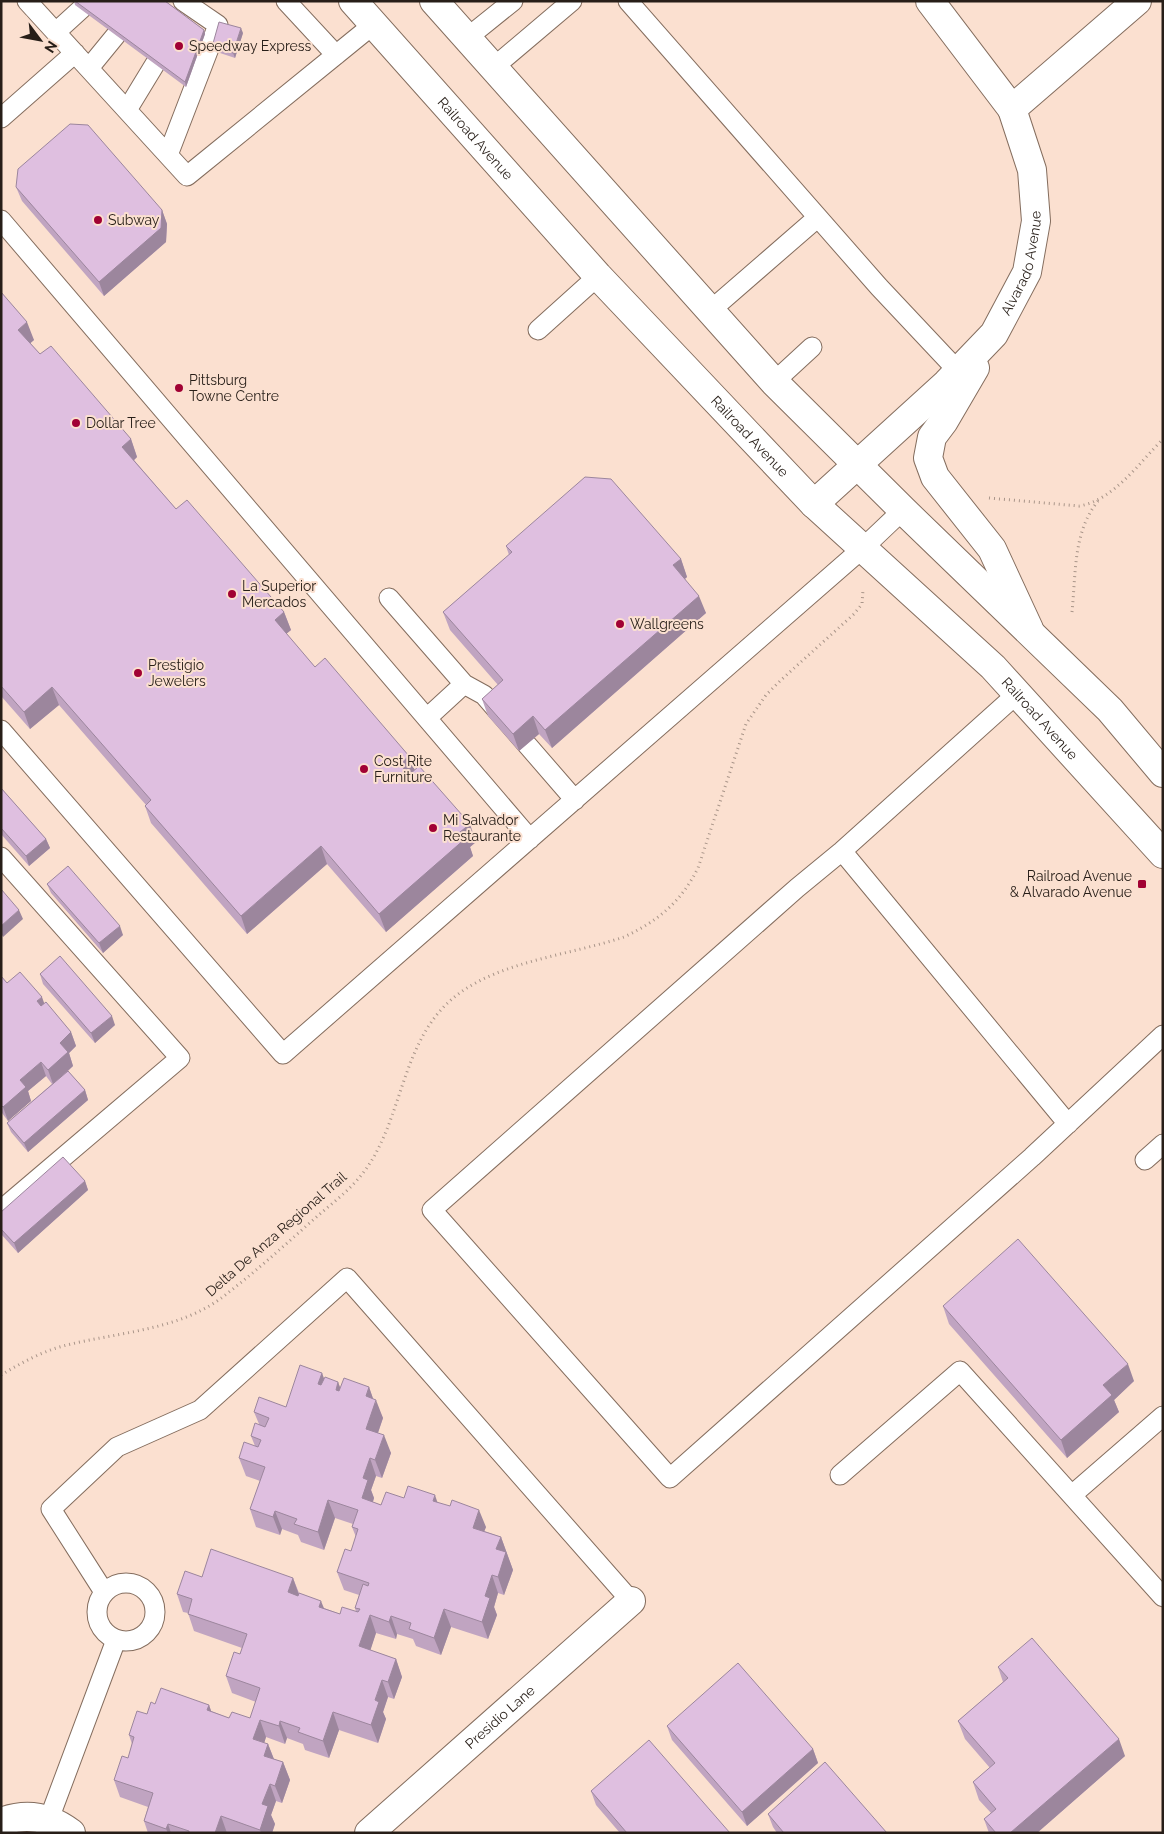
<svg xmlns="http://www.w3.org/2000/svg" width="1164" height="1834" viewBox="0 0 1164 1834" font-family="Raleway,sans-serif">
	<style>
		.lines { fill: none; stroke-linecap: round; stroke-linejoin: round }
		.service-casing { stroke: #846d5e; stroke-width: 21 }
		.minor-casing { stroke: #846d5e; stroke-width: 30 }
		.trunk-casing { stroke: #846d5e; stroke-width: 30 }
		.path { stroke: #a99589; stroke-width: 3; stroke-dasharray: 1 4; stroke-linecap: butt }
		.service { stroke: #fff; stroke-width: 19 }
		.minor { stroke: #fff; stroke-width: 28 }
		.trunk { stroke: #fff; stroke-width: 28 }
		.wall { fill: #c0a4c1 }
		.shaded-wall { fill: #9c869d }
		.building { fill: #dfbfe0; stroke: #9c869d }
		.poi-dot { fill: #a10133; stroke: #fbe0d0; stroke-width: 2 }
		.labels { text-anchor: middle; stroke-width: 4; stroke-linejoin: round; paint-order: stroke }
		.poi-label { font-size: 14px; fill: #271e18; stroke: #fbe0d0; text-anchor: start }
		.street-label { font-size: 14px; fill: #271e18; stroke: #fbe0d0 }
	</style>
	<rect width="100%" height="100%" fill="#fbe0d0"/>
	<g class="lines">
		<g class="service-casing">
			<path id="service" d="M27,1L187,176L374,24
				M286,1L336,55
				M628,1L879,287L958,371
				M56,32L90,1
				M467,38L513,1
				M494,67L572,1
				M89,68L116,35
				M127,110L155,64
				M1,118L75,53
				M168,155L218,25L183,1
				M1,220L530,839
				M711,310L817,218
				M538,330L598,276
				M774,382L812,347
				M389,598L464,684L427,718
				M464,684L484,695L575,800
				M1018,693L842,851L797,888L432,1210L670,1478L1032,1157L1163,1035
				M1,730L283,1054L863,548L903,510
				M842,851L1068,1124
				M1,857L180,1058L1,1210
				M1145,1160L1163,1144
				M840,1475L960,1371L1163,1597
				M1072,1495L1163,1416
				M97 1612a29 29 0 1 1 58 0a29 29 0 1 1-58 0Z
				M104,1592L51,1509L117,1447L200,1410L347,1278L631,1601
				M49,1819L116,1640"/>
		</g>
		<g class="minor-casing">
			<g id="minor">
				<path d="M930,1L1012,109"/>
				<path d="M975,368L944,421L932,437L928,458L935,477L992,549L1029,629"/>
				<path id="s1" d="M814,504L947,383L994,334L1027,272L1036,221L1032,170L1012,109L1137,1"/>
				<path d="M1,1822C27,1812 50,1817 71,1833"/>
				<path id="s2" d="M369,1833L631,1601"/>
			</g>
		</g>
		<g class="trunk-casing">
			<g id="trunk">
				<path id="s3" d="M353,1L598,276L814,504L993,667L1163,854"/>
				<path d="M434,1L774,382L903,510L1110,710L1163,773"/>
			</g>
		</g>
		<path class="path" d="M989,498L1079,506C1113,501 1140,462 1163,439
			M1072,612C1076,573 1073,532 1098,501
			M1,1375C21,1363 41,1352 63,1346C117,1332 179,1331 224,1296C255,1272 284,1246 313,1220C331,1204 352,1189 366,1169C404,1116 401,1038 457,995C501,961 570,955 624,937C658,921 681,902 698,868L746,724L766,695L781,680L854,614L862,604L863,590"/>
		<use href="#service" class="service"/>
		<use href="#minor" class="minor"/>
		<use href="#trunk" class="trunk"/>
	</g>
	<path class="wall" d="M74,1H165L204,30L205,34L186,87L75,5Z
		M243,33L235,58L214,51L212,47Z
		M16,187L162,210L167,224L166,242L104,296L22,201Z
		M1,292L34,340L30,343L40,354L131,439L137,457L134,460L176,509L284,612L291,630L286,634L315,667L415,770L476,842L470,847L473,856L386,932L327,864L247,934L151,823L145,806L146,805L59,705L30,729L1,696Z
		M506,546L681,559L687,577L685,579L706,613L552,748L539,734L519,751L488,716L482,699L498,685L450,630L443,612L509,555Z
		M1,788L46,839L50,848L29,866L1,834Z
		M47,884L123,935L103,953L51,893Z
		M40,974L115,1025L95,1043L43,984Z
		M1,976L7,983L44,1004L71,1032L76,1046L69,1053L73,1066L68,1071L85,1090L88,1100L28,1152L11,1132L7,1123L52,1084L46,1076L28,1091L31,1101L8,1121L2,1113L1,1114Z
		M85,1181L88,1190L18,1253L1,1234V1212Z
		M943,1306L1134,1381L1114,1400L1119,1412L1067,1458L949,1324Z
		M322,1373L324,1379L338,1382L340,1388L369,1387L373,1399L383,1418L378,1433L391,1453L382,1478L376,1476L371,1490L374,1498L373,1502L381,1505L404,1498L437,1502L486,1527L484,1531L501,1537L513,1570L504,1595L498,1593L494,1607L497,1615L488,1639L451,1627L441,1655L416,1646L413,1639L397,1634L396,1639L376,1633L370,1650L396,1659L402,1677L394,1699L388,1697L383,1712L386,1719L378,1743L339,1730L329,1758L305,1750L303,1744L287,1738L285,1744L266,1737L264,1743L268,1744L274,1759L283,1762L290,1780L282,1803L276,1801L271,1815L275,1824L272,1833H148L144,1821L148,1807L120,1797L114,1780L128,1758L132,1744L129,1735L155,1704L209,1705L211,1711L229,1718H250L256,1702L232,1693L226,1676L240,1654L242,1648L194,1631L188,1613L183,1612L177,1594L202,1577L293,1578L299,1593L324,1608L340,1614L356,1612L355,1608L359,1595L344,1590L337,1572L351,1551L356,1537L352,1527L353,1524L335,1518L324,1550L301,1542L298,1535L282,1529L280,1535L256,1527L250,1509L260,1481L246,1476L239,1458L255,1446L251,1436L259,1424L254,1412L286,1407Z
		M998,1667L1125,1756L1037,1833H989L984,1819L991,1813L979,1800L973,1782L990,1768L965,1739L958,1721L1003,1682Z
		M667,1726L813,1749L818,1763L747,1826L672,1740Z
		M591,1791L730,1833H620L596,1805Z
		M768,1814L887,1833H777L773,1827Z"/>
	<path class="shaded-wall" d="M241,28L243,33L235,58L233,53Z
		M204,30L205,34L186,87L185,82Z
		M162,210L167,224L166,242L104,296L99,282Z
		M27,322L34,340L25,348L18,330Z
		M131,439L137,457L129,465L122,447Z
		M681,559L687,577L680,583L673,565Z
		M699,596L706,613L552,748L545,730Z
		M284,612L291,630L281,638L275,620Z
		M52,687L59,705L30,729L24,712Z
		M533,716L539,734L519,751L513,734Z
		M409,756L416,773L406,782L400,764Z
		M470,824L476,842L470,847L473,856L386,932L379,914L460,832Z
		M46,839L50,848L29,866L26,856Z
		M321,846L327,864L247,934L241,916Z
		M19,910L23,919L3,937L1,933V926Z
		M120,926L123,935L103,953L99,943Z
		M42,997L47,1011L42,1015L37,1001Z
		M112,1016L115,1025L95,1043L91,1033Z
		M71,1032L76,1046L69,1053L73,1066L53,1084L48,1070L60,1043Z
		M41,1062L46,1076L28,1091L31,1101L8,1121L3,1107L20,1080Z
		M85,1090L88,1100L28,1152L24,1143Z
		M85,1181L88,1190L18,1253L14,1243Z
		M1128,1364L1134,1381L1114,1400L1119,1412L1067,1458L1061,1440L1103,1385Z
		M322,1373L328,1390L318,1384Z
		M338,1382L345,1400L336,1390Z
		M369,1387L375,1404L376,1400L383,1418L373,1447L366,1429V1396Z
		M384,1435L391,1453L382,1478L375,1460Z
		M370,1458L376,1476L371,1490L374,1498L368,1516L362,1498L363,1478Z
		M435,1495L441,1513L433,1501Z
		M328,1500L335,1518L324,1550L318,1532Z
		M479,1510L486,1527L479,1545L473,1528Z
		M275,1511L282,1529L280,1535L273,1517Z
		M501,1537L513,1570L504,1595L498,1577L496,1549Z
		M492,1575L498,1593L494,1607L497,1615L488,1639L482,1622L485,1596Z
		M293,1578L299,1595L294,1610L288,1592Z
		M321,1601L328,1618L319,1607Z
		M444,1609L451,1627L441,1655L434,1638Z
		M370,1615L376,1633L366,1664L359,1646Z
		M391,1616L397,1634L396,1639L389,1622Z
		M396,1659L402,1677L394,1699L388,1682Z
		M382,1680L388,1697L383,1712L386,1719L378,1743L371,1725L375,1700Z
		M209,1705L215,1722L207,1710Z
		M333,1712L339,1730L329,1758L323,1741Z
		M260,1720L266,1737L260,1757L253,1739Z
		M280,1721L287,1738L285,1744L279,1726Z
		M1119,1739L1125,1756L1037,1833H1010Z
		M268,1744L275,1762L264,1756Z
		M813,1749L818,1763L747,1826L742,1812Z
		M283,1762L290,1780L282,1803L275,1786Z
		M270,1784L276,1801L271,1815L275,1824L272,1833H261L260,1830L262,1804Z
		M221,1816L227,1833H215Z
		M168,1824L171,1833H168L166,1829Z"/>
	<path class="building" d="M75,1H165L204,30L185,82Z
		M219,22L241,28L233,53L212,47Z
		M70,124L88,125L162,210L161,228L99,282L16,187L18,169Z
		M1,292L27,322L18,330L40,354L51,346L131,439L122,447L176,509L187,500L284,612L275,620L315,667L325,658L409,756L400,764L409,775L419,766L470,824L460,832L466,838L379,914L321,846L241,916L145,806L151,800L52,687L24,712L1,686Z
		M585,477L611,479L681,559L673,565L699,596L545,730L533,716L513,734L482,699L503,680L443,612L512,552L506,546Z
		M1,788L46,839L26,856L1,828Z
		M68,866L120,926L99,943L47,884Z
		M1,889L19,910L1,926Z
		M60,956L112,1016L91,1033L40,974Z
		M20,972L42,997L37,1001L41,1006L46,1002L71,1032L60,1043L68,1052L48,1070L41,1062L20,1080L26,1087L3,1107L1,1105V976L7,983Z
		M68,1071L85,1090L24,1143L7,1123Z
		M63,1157L85,1181L14,1243L1,1229V1212Z
		M1018,1239L1128,1364L1103,1385L1112,1395L1061,1440L943,1306Z
		M300,1365L322,1373L318,1384L321,1385L325,1377L338,1382L336,1390L339,1391L344,1378L369,1387L366,1396L376,1400L366,1429L384,1435L375,1460L370,1458L363,1478L368,1480L362,1498L381,1505L386,1492L404,1498L408,1486L435,1495L433,1501L450,1506L452,1500L479,1510L473,1528L501,1537L496,1549L506,1552L498,1577L492,1575L485,1596L490,1598L482,1622L444,1609L434,1638L409,1629L411,1623L391,1616L389,1622L370,1615L359,1646L396,1659L388,1682L382,1680L375,1700L379,1702L371,1725L333,1712L323,1741L298,1732L300,1728L280,1721L279,1726L260,1720L253,1739L268,1744L264,1756L283,1762L275,1786L270,1784L262,1804L268,1806L260,1830L221,1816L215,1833H189V1831L168,1824L166,1829L144,1821L153,1793L114,1780L122,1756L128,1758L134,1737L129,1735L137,1711L147,1714L151,1702L155,1704L161,1688L209,1705L207,1710L229,1718L232,1712L250,1718L260,1688L226,1676L234,1652L240,1654L247,1634L188,1614L192,1599L177,1594L185,1571L202,1577L211,1549L293,1578L288,1592L298,1596L299,1593L321,1601L319,1607L340,1614L342,1607L358,1612L360,1609L355,1608L363,1584L368,1586L369,1583L337,1572L345,1549L351,1551L358,1529L352,1527L358,1510L328,1500L318,1532L294,1524L297,1519L275,1511L273,1517L250,1509L265,1467L239,1458L244,1442L258,1447L261,1440L251,1436L255,1423L265,1427L269,1418L254,1412L259,1397L286,1407Z
		M1032,1638L1119,1739L1010,1833H996L984,1819L996,1809L973,1782L995,1763L958,1721L1008,1678L998,1667Z
		M738,1663L813,1749L742,1812L667,1726Z
		M649,1740L730,1833H627L591,1791Z
		M825,1762L887,1833H784L768,1814Z"/>
	<g class="poi-dot">
		<circle cx="179" cy="46" r="5"/>
		<circle cx="98" cy="220" r="5"/>
		<circle cx="179" cy="388" r="5"/>
		<circle cx="76" cy="423" r="5"/>
		<circle cx="232" cy="594" r="5"/>
		<circle cx="620" cy="624" r="5"/>
		<circle cx="138" cy="673" r="5"/>
		<circle cx="364" cy="769" r="5"/>
		<circle cx="433" cy="828" r="5"/>
		<rect x="1137" y="879" width="10" height="10" rx="2.5"/>
	</g>
	<g class="labels">
		<g class="poi-label">
			<text x="189" y="51">Speedway Express</text>
			<text x="108" y="225">Subway</text>
			<text x="189" y="385">Pittsburg<tspan x="189" dy="16">Towne Centre</tspan></text>
			<text x="86" y="428">Dollar Tree</text>
			<text x="242" y="591">La Superior<tspan x="242" dy="16">Mercados</tspan></text>
			<text x="630" y="629">Wallgreens</text>
			<text x="148" y="670">Prestigio<tspan x="148" dy="16">Jewelers</tspan></text>
			<text x="374" y="766">Cost Rite<tspan x="374" dy="16">Furniture</tspan></text>
			<text x="443" y="825">Mi Salvador<tspan x="443" dy="16">Restaurante</tspan></text>
			<text x="1132" y="881" text-anchor="end">Railroad Avenue<tspan x="1132" dy="16">&amp; Alvarado Avenue</tspan></text>
		</g>
		<g class="street-label">
			<text dy="5" stroke="none"><textPath href="#s3" startOffset="184">Railroad Avenue</textPath></text>
			<text dy="5" stroke="none"><textPath href="#s1" startOffset="325">Alvarado Avenue</textPath></text>
			<text dy="5" stroke="none"><textPath href="#s3" startOffset="589">Railroad Avenue</textPath></text>
			<text dy="5" stroke="none"><textPath href="#s3" startOffset="994">Railroad Avenue</textPath></text>
			<text transform="translate(276 1234) rotate(-41)" y="5">Delta De Anza Regional Trail</text>
			<text dy="5" stroke="none"><textPath href="#s2" startOffset="175">Presidio Lane</textPath></text>
		</g>
	</g>
	<rect width="1164" height="1834" fill="none" stroke="#271e18" stroke-width="5"/>
	<g transform="translate(40 40) rotate(122)" stroke="#fbe0d0" stroke-width="4" paint-order="stroke">
	<path d="M0-4L9 19L0 12L-9 19Z" fill="#271e18"/>
	<text y="-8" font-size="14" font-weight="bold" text-anchor="middle" fill="#271e18">N</text>
	</g>
</svg>
